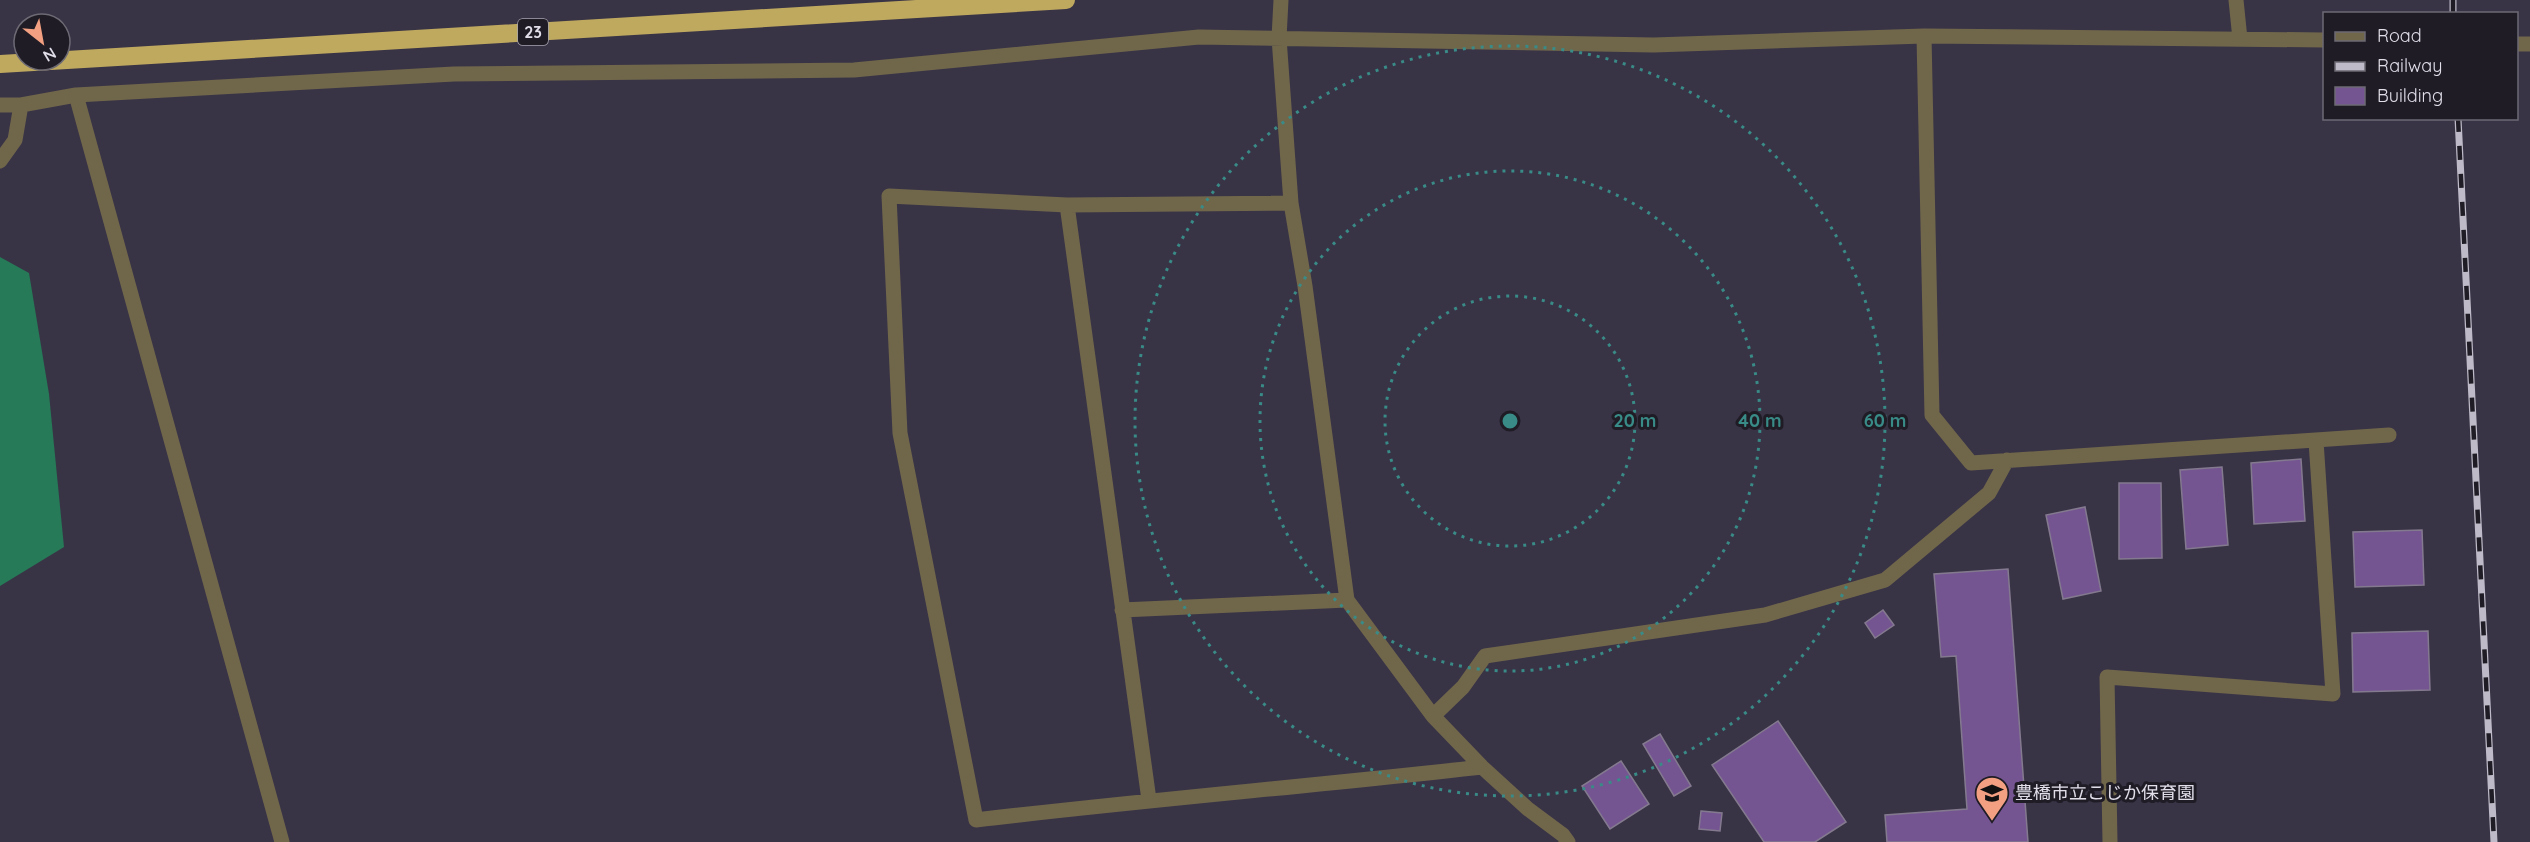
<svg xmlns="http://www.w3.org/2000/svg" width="2530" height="842" viewBox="0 0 2530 842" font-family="Quicksand,'Noto Sans JP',sans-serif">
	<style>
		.forest { fill: #267a57 }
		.building { fill: #745591; stroke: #847a8f; stroke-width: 1.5 }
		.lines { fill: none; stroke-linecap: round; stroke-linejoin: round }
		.street { stroke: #70674b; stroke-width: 15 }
		.highway { stroke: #bfa95f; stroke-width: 18 }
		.rail-casing { stroke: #bebac7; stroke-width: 7 }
		.rail { stroke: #1f1c25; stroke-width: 4.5; stroke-dasharray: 14; stroke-linecap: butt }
		.ring { fill: none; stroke: #398b87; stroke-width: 3; stroke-dasharray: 3 6 }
		.labels { text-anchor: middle; stroke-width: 6; stroke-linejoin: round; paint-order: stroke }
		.shield { fill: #1f1c25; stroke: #a7a4af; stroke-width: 1.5 }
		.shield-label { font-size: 16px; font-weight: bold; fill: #e1deea }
		.poi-label { font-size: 18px; fill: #e1deea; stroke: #1f1c25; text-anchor: start }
		.centre { fill: #398b87; stroke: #1f1c25; stroke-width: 3 }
		.ring-label { font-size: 18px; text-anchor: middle; font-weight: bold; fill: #398b87; stroke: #1f1c25; stroke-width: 6; stroke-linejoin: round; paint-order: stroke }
	</style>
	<rect width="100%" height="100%" fill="#393346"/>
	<path class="forest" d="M0,257L29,273L49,394L64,547L0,586Z"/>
	<path class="building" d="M2301,459L2305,521L2254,524L2251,463Z
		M2222,467L2228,545L2186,549L2180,470Z
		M2119,483H2161L2162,558L2119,559Z
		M2085,507L2101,591L2063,599L2046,515Z
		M2422,530L2424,585L2355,587L2353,532Z
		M2008,569L2028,842H1887L1885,815L1967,809L1956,656L1941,657L1934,574Z
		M1883,610L1894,625L1875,638L1865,623Z
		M2428,631L2430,690L2353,692L2352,633Z
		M1778,721L1846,822L1815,842H1764L1712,765Z
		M1660,734L1691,786L1674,796L1643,744Z
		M1621,761L1649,804L1610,829L1582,786Z
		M1701,811L1722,813L1720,831L1699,829Z"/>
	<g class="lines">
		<path class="street" d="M1281,0L1279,38L1291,203L1305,286L1347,600L1433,716L1482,767L1528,809L1563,835L1568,842
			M2236,0L2240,39
			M1924,36L1932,415L1971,463L2389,435
			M2516,44H2530
			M76,95L282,842
			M0,105H21L76,95L454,74L854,70L1199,37L1654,45L1924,36L2324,40
			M0,161L15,140L21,105
			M1291,203L1067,205L889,196L900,433L976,820C1144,800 1313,786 1482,767
			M1067,205L1149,800
			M1122,610L1347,600
			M1433,716L1463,687L1485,656L1765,615L1885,580L1989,493L2007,460
			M2110,842L2107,677L2333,694L2316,441"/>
		<path class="highway" d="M0,64L1066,0"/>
		<g class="rail-casing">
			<path id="rail" d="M2453,0V14
				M2458,118L2494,842"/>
		</g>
		<use href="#rail" class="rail"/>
	</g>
	<g class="ring">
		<circle cx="1510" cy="421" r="125"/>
		<circle cx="1510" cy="421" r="250"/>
		<circle cx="1510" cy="421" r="375"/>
	</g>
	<defs>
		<g id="school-pin" transform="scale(1.725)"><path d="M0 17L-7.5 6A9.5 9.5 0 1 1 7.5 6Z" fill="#f2a081" stroke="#1f1c25"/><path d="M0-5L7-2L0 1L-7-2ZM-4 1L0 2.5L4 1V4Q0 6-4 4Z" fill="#111"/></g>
	</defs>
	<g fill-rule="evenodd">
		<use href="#school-pin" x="1992" y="793"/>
	</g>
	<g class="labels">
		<rect class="shield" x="518" y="19" width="30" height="26" rx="4.5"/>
		<g class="shield-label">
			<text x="533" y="38">23</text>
		</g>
		<g class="poi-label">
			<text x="2015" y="799">豊橋市立こじか保育園</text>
		</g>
	</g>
	<circle cx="1510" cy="421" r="9" class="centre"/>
	<g class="ring-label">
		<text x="1635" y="427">20 m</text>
		<text x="1760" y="427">40 m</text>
		<text x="1885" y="427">60 m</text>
	</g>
	<rect x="2323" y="12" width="195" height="108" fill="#1f1c25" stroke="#6d6a74" stroke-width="1.5"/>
	<rect x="2335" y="32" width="30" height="9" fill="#70674b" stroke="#6d6a74" stroke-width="1.5"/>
	<text x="2377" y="42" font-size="18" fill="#e1deea">Road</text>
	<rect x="2335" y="62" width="30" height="9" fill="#bebac7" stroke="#6d6a74" stroke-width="1.5"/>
	<text x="2377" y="72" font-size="18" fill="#e1deea">Railway</text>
	<rect x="2335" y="87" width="30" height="18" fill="#745591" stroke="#6d6a74" stroke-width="1.5"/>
	<text x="2377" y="102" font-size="18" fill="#e1deea">Building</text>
	<g transform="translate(42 42) rotate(149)"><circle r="28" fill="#1f1c25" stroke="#6d6a74" stroke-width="1.5"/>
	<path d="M0-4.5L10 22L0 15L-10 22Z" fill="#f2a081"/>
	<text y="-9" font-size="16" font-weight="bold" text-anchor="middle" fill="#e1deea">N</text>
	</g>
</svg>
